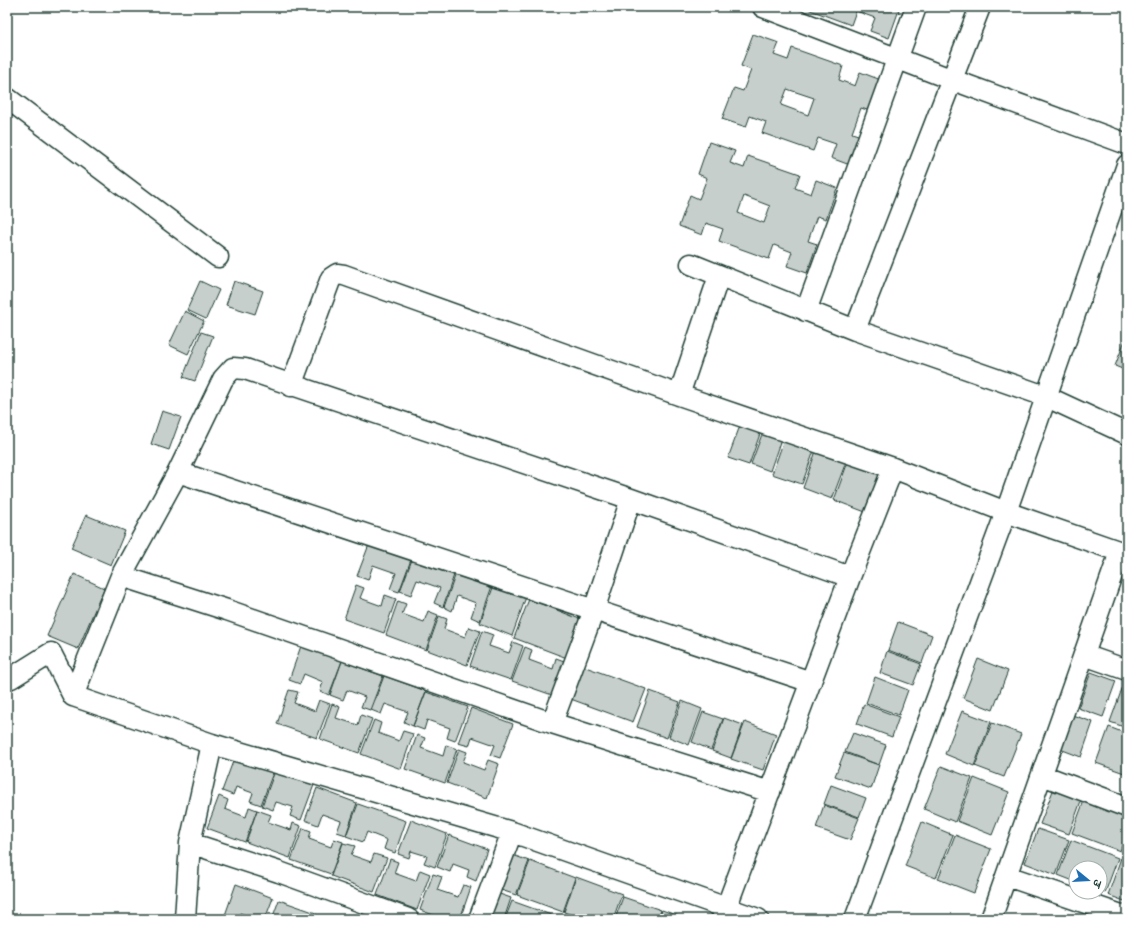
<svg xmlns="http://www.w3.org/2000/svg" width="1134" height="926" viewBox="0 0 1134 926" font-family="Kalam,'Playpen Sans Deva',sans-serif">
	<style>
		.building { fill: #c7cfcc; stroke: #1f3d34; fill-rule: evenodd }
		.lines { fill: none; stroke-linecap: round; stroke-linejoin: round }
		.minor-casing { stroke: #1f3d34; stroke-width: 23 }
		.minor { stroke: #fff; stroke-width: 20 }
	</style>
	<rect width="100%" height="100%" fill="#fff"/>
	<filter id="ink" filterUnits="userSpaceOnUse"><feTurbulence type="fractalNoise" baseFrequency=".025" numOctaves="2"/><feDisplacementMap in="SourceGraphic" scale="8" xChannelSelector="R" yChannelSelector="G"/><feConvolveMatrix kernelMatrix="1 2 1 2 8 2 1 2 1" color-interpolation-filters="sRGB"/></filter>
	<g filter="url(#ink)">
		<path class="building" d="M802,7H892L899,10L889,38L870,31L875,18L856,11L851,25Z
			M753,34L779,43L774,55L788,60L792,48L843,66L839,80L855,86L860,72L881,80L870,111L861,108L852,133L861,136L850,165L831,158L836,144L818,138L813,151L762,133L766,122L750,116L746,127L722,119L734,88L743,91L751,70L741,66ZM787,89L814,98L808,115L781,105Z
			M709,142L735,151L730,163L744,168L748,156L800,174L795,188L811,194L816,180L837,188L826,219L817,216L808,241L817,244L807,273L787,266L792,252L774,245L769,259L719,241L723,229L706,223L702,235L679,226L690,195L699,199L707,178L698,174ZM744,196L770,206L764,223L738,213Z
			M200,281L219,290L206,319L187,310Z
			M234,281L263,291L255,314L226,305Z
			M185,311L204,321L188,354L169,345Z
			M201,332L213,336L195,381L183,377Z
			M1127,335V371L1115,366Z
			M162,411L181,417L169,450L151,444Z
			M741,423L761,431L749,465L728,458Z
			M764,429L782,436L770,471L751,464Z
			M785,437L815,448L802,484L772,474Z
			M816,451L846,462L832,499L803,488Z
			M849,459L883,472L868,513L834,500Z
			M86,515L125,531L111,565L71,548Z
			M370,542L412,557L399,592L390,589L396,573L373,565L368,580L357,576Z
			M413,557L455,572L443,607L434,603L440,588L417,580L411,595L400,591Z
			M456,573L492,586L480,621L471,617L476,603L457,596L452,611L444,607Z
			M74,574L104,588L78,649L47,636Z
			M356,585L364,588L360,598L382,606L385,595L396,599L384,633L344,619Z
			M494,585L526,597L512,636L480,623Z
			M529,599L582,620L567,658L514,638Z
			M398,601L406,604L402,614L424,622L428,611L438,615L426,650L386,635Z
			M439,616L447,619L444,629L465,637L469,627L480,631L467,665L427,650Z
			M898,622L932,635L922,663L888,650Z
			M482,631L493,635L489,646L509,653L513,642L523,646L511,680L470,666Z
			M301,646L342,661L329,695L320,691L323,682L304,674L300,684L289,680Z
			M525,647L532,650L529,660L553,669L556,658L567,662L555,696L512,681Z
			M887,651L921,664L913,685L880,673Z
			M978,659L1008,671L993,710L963,698Z
			M342,661L383,676L370,710L361,707L365,697L347,690L343,700L330,695Z
			M580,665L646,689L633,722L568,698Z
			M1091,672L1116,681L1103,717L1078,708Z
			M384,676L426,691L413,726L404,722L408,712L385,704L381,714L371,710Z
			M875,677L908,690L899,715L866,703Z
			M1123,686L1127,687V728L1110,722Z
			M289,690L298,692L294,703L315,711L319,700L330,704L317,738L277,724Z
			M650,691L680,702L667,738L637,727Z
			M426,692L468,707L455,741L447,738L450,728L427,720L424,730L413,726Z
			M682,701L702,709L689,745L669,737Z
			M332,704L340,707L336,718L358,725L361,715L372,719L359,753L320,739Z
			M864,704L899,717L892,737L857,724Z
			M471,708L513,724L500,758L491,755L495,745L472,737L469,746L458,743Z
			M962,711L991,722L974,766L945,754Z
			M703,712L723,719L711,750L692,742Z
			M1072,715L1093,722L1081,757L1060,749Z
			M724,718L743,725L731,758L712,751Z
			M374,720L381,723L378,733L399,741L403,731L413,734L401,769L361,754Z
			M745,722L776,734L763,770L731,759Z
			M992,723L1021,734L1004,777L975,766Z
			M1109,727L1127,734V774L1096,763Z
			M853,733L886,745L879,765L845,752Z
			M417,735L425,738L421,748L443,756L446,745L457,749L445,783L405,769Z
			M459,749L467,752L463,762L484,770L488,760L499,764L487,798L447,783Z
			M844,753L879,765L871,789L835,776Z
			M235,756L274,770L261,805L250,801L253,793L236,787L233,795L222,791Z
			M941,766L972,778L955,822L924,809Z
			M275,771L314,785L301,820L290,816L293,807L276,802L273,810L262,806Z
			M974,778L1009,792L992,835L957,821Z
			M831,785L866,798L859,817L824,804Z
			M317,788L357,803L346,835L337,832L341,821L322,814L318,825L305,820Z
			M1054,788L1082,798L1069,834L1040,824Z
			M219,796L228,800L225,809L246,817L249,807L257,810L245,842L207,828Z
			M1085,798L1127,814V832L1120,851L1072,833Z
			M358,804L406,821L395,853L384,849L387,840L367,832L363,842L346,836Z
			M824,805L859,818L850,840L816,828Z
			M257,810L271,815L268,822L291,830L293,823L301,826L290,858L246,842Z
			M411,820L447,834L435,867L424,863L427,856L411,851L409,858L398,854Z
			M922,822L953,835L936,878L905,866Z
			M303,828L311,831L309,839L331,847L334,839L343,842L331,874L291,860Z
			M1038,829L1069,840L1056,875L1025,863Z
			M449,835L487,849L476,881L467,877L469,870L453,864L450,872L437,867Z
			M955,835L991,849L974,893L938,879Z
			M1071,840L1118,858L1105,893L1100,891V868H1076V882L1058,875Z
			M343,843L355,846L351,855L371,862L374,854L387,858L374,892L331,876Z
			M510,854L529,861L516,895L498,889Z
			M1121,858L1127,860V902L1108,895Z
			M390,859L398,862L394,873L416,881L420,870L430,874L417,910L377,895Z
			M530,861L575,878L563,912L517,895Z
			M433,874L442,877L437,890L458,897L463,885L471,887L460,919H444L420,910Z
			M576,877L622,894L613,919H583L564,912Z
			M236,884L273,898L265,919H257L240,913L238,919L224,918Z
			M494,892L511,898L504,919H484Z
			M623,897L661,910L658,919H615Z
			M279,900L316,913L314,919H272Z
			M512,901L554,916L552,919H505Z
			M662,910L687,919H659Z"/>
		<g class="lines">
			<g class="minor-casing">
				<path id="minor" d="M763,7L953,80L1127,144
					M7,98L218,257
					M691,264L855,330L1045,396L1127,434
					M806,311L916,7
					M855,330L980,7
					M291,386L331,278L337,274L344,275L679,395L893,468L1006,512L1127,554
					M679,395L719,276
					M178,472L811,682
					M121,576L227,610L552,723L770,792
					M850,577L893,468
					M1084,655L1127,670
					M7,679L11,678L51,653L73,696L212,744L512,832L758,919
					M73,696L121,576L178,472L223,379L233,368L245,369L631,499L850,577L722,919
					M552,723L594,610L631,499
					M1042,775L1127,807
					M190,843L279,872L408,919
					M1007,876L1127,917
					M185,919L190,843L212,744
					M479,919L512,832
					M855,919L1006,512L1127,165
					M991,919L1120,552"/>
			</g>
			<use href="#minor" class="minor"/>
		</g>
	</g>
	<rect width="1134" height="926" fill="none" stroke="#fff" stroke-width="24"/>
	<rect x="12" y="12" width="1110" height="902" fill="none" stroke="#1f3d34" stroke-width="1.5" filter="url(#ink)"/>
	<g transform="translate(1088 880) rotate(108)"><circle r="19" fill="#ffffff" stroke="#a5b1ae"/>
	<path d="M0-3L7 15L0 10L-7 15Z" fill="#1f6fb2"/>
	<text y="-6" font-size="11" font-weight="bold" text-anchor="middle" fill="#1f3d34">उ</text>
	</g>
</svg>
